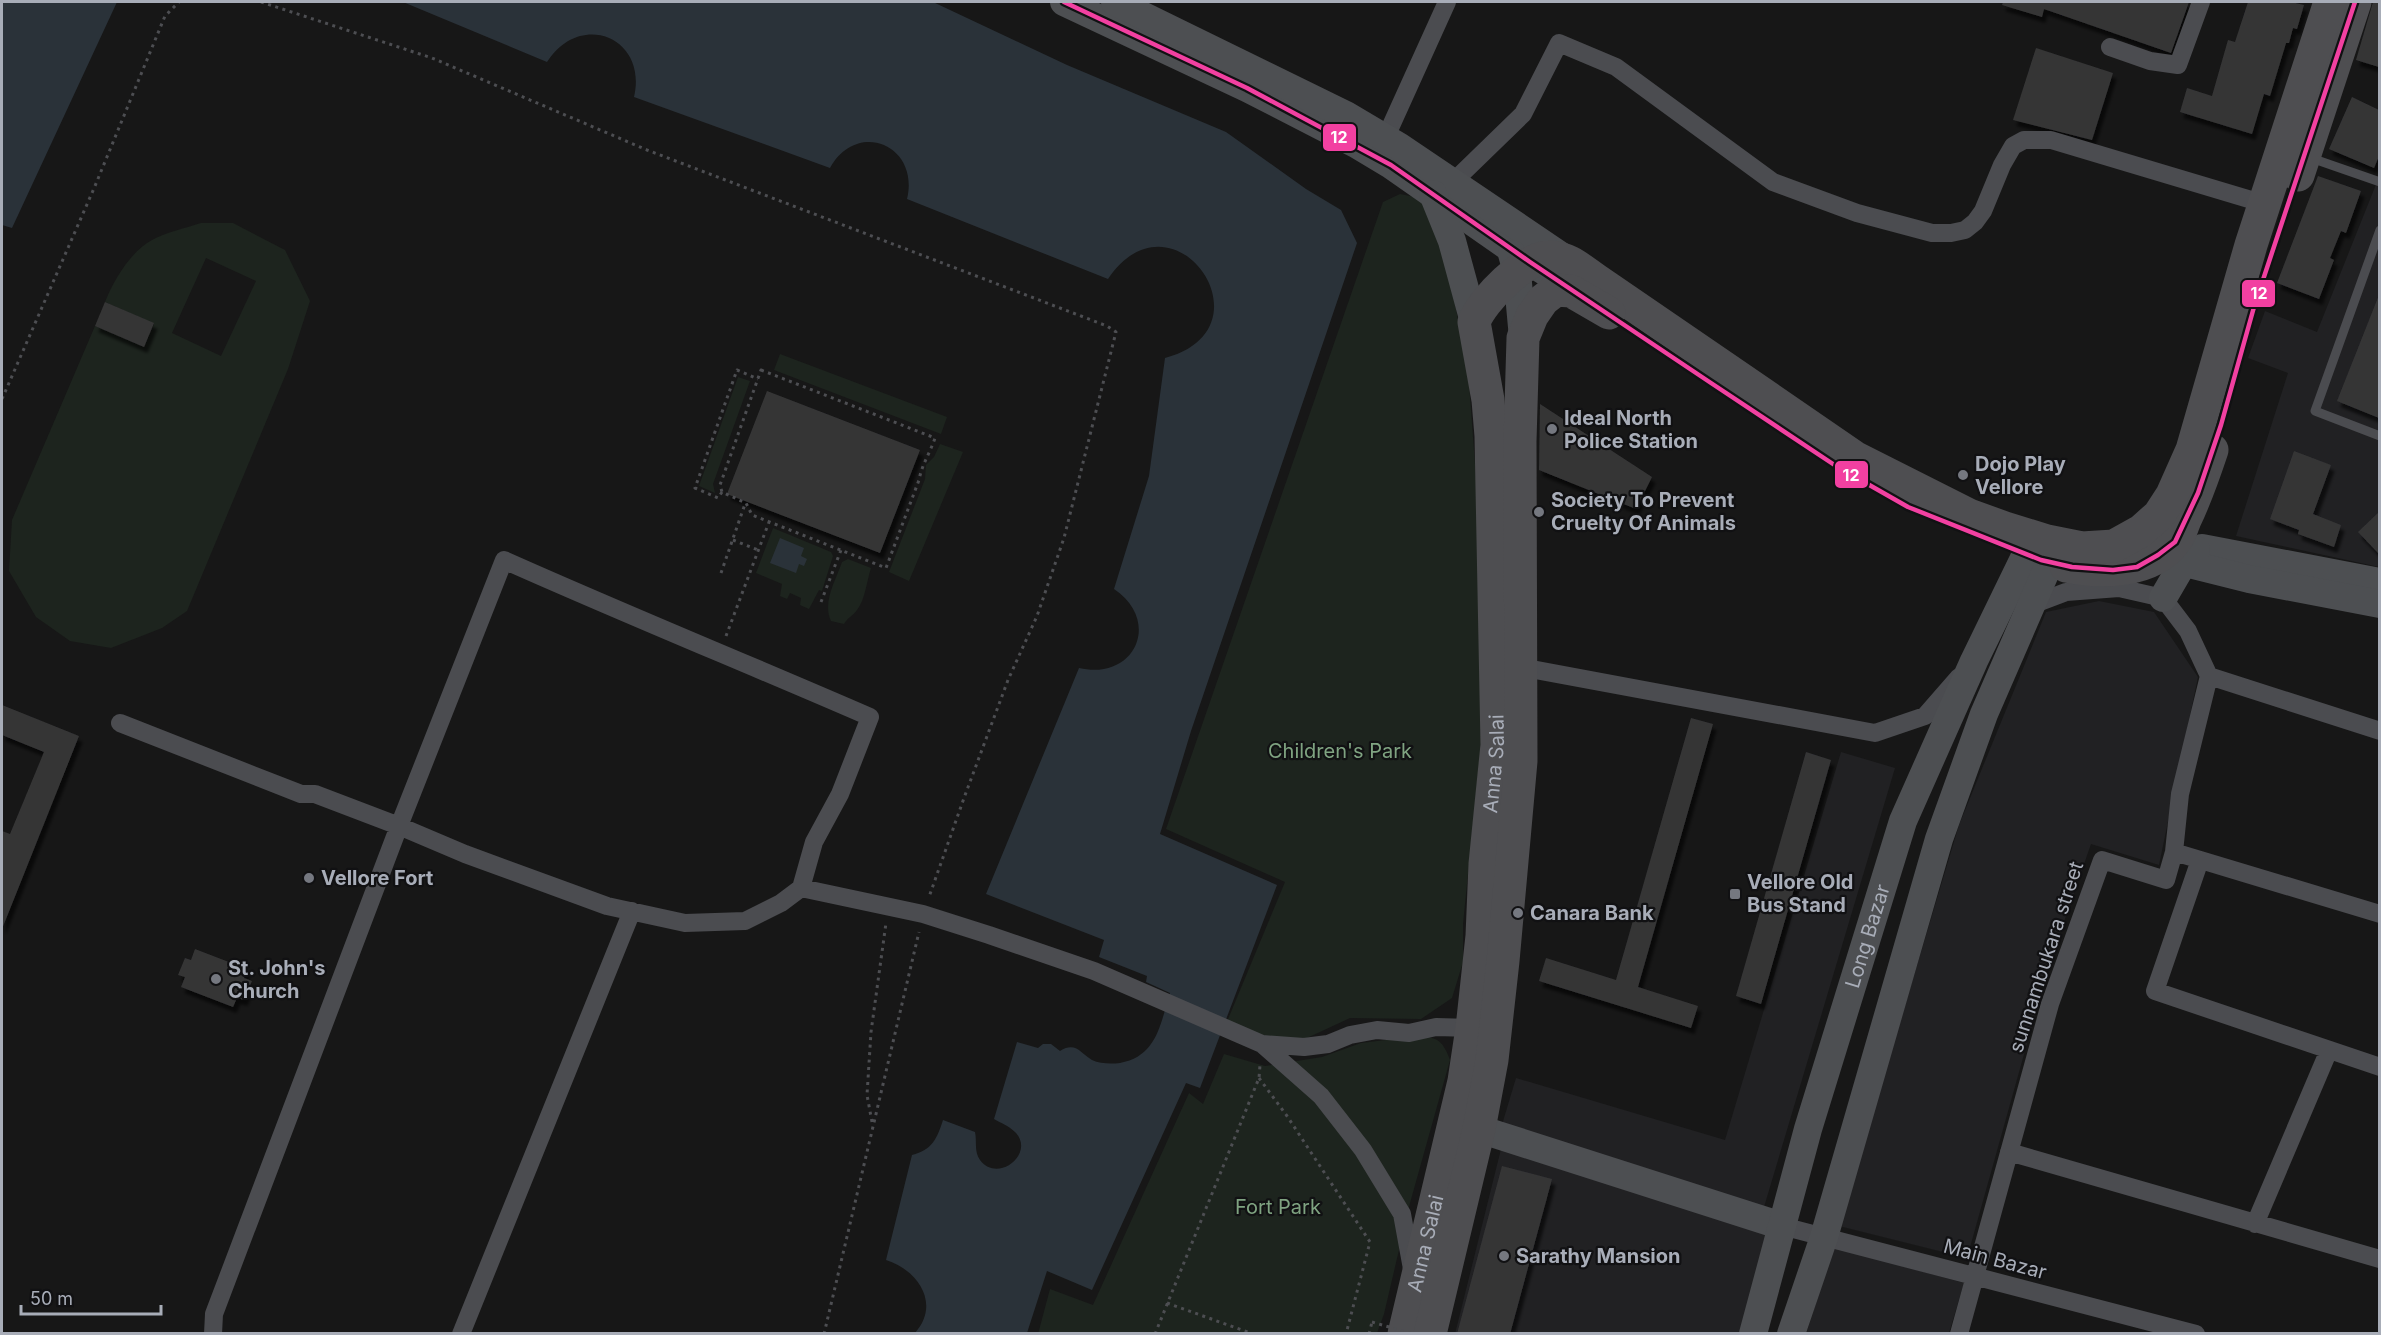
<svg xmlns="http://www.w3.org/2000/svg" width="2381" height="1335" viewBox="0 0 2381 1335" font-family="Inter,sans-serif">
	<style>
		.built { fill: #212123 }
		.green { fill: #1d241e; fill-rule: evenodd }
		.water { fill: #2a3239 }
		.building { fill: #353536; filter: url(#shadow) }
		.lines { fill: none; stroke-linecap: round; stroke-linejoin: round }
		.path { stroke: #4d4e52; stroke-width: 3; stroke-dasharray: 3 4.5; stroke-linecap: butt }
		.lane { stroke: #4b4c50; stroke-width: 9 }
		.street { stroke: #4b4c50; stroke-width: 18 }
		.primary { stroke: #4d4f52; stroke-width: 28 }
		.highway { stroke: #4e4e51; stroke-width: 33 }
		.path-bridge { stroke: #4d4e52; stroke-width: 3; stroke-dasharray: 3 4.5; stroke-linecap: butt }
		.bus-1-casing { stroke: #111113; stroke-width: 9 }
		.bus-1 { stroke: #f240a1; stroke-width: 4.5 }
		.poi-dot { fill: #757880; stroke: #111113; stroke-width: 2 }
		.labels { text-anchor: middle; stroke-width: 4.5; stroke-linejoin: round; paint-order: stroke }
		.poi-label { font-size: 20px; font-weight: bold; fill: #a8adb8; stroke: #111113; text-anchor: start }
		.park-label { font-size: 20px; fill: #7fa381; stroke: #111113 }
		.street-label { font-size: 20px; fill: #a8adb8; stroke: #111113 }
		.line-badge { stroke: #111113; stroke-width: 2 }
		.badge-label { font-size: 16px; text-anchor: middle; font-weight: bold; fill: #fff }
	</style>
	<defs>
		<filter id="shadow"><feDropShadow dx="3.5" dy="6" stdDeviation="1.5" flood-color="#0009"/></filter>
	</defs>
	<rect width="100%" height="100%" fill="#171717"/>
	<path class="built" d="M2379,177V567L2236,536L2288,373L2248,358L2265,311L2317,332Z
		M2099,601L2154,612L2198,677L2159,865L2091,844L2049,965L1967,1258L1839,1226L1959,825L2046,612Z
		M1841,752L1895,768L1764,1207L1501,1128L1516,1078L1725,1140Z
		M1502,1145L1773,1232L1746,1333L1455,1334Z
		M1834,1247L1964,1283L1949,1333L1806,1334Z"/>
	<path class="green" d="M1400,194L1415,197L1432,211L1454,297L1469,383L1477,491L1481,743L1463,924V962L1452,998L1421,1019L1350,1018L1307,1038H1264L1226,1024L1285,882L1166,829L1383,202Z
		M201,223H233L285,250L310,301L288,369L187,611L162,628L111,648L70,641L36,617L9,571L12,520L95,326L144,347L154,324L105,302C114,280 130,252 152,240C166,232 186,228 201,223ZM206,258L256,281L221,356L172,333Z
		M780,354L947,417L941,434L774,370Z
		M738,377L750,381L713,484L715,493L699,486Z
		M940,444L963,452L909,581L889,572L925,479L926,465L934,457Z
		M773,528L831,552L833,556L822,591L819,590L809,609L800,605L801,598L790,593L787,599L780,596L782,584L756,573Z
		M848,559L871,568C867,580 865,600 857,610C853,616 848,617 844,624L831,621C822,602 836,580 842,562Z
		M1418,1036C1438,1037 1443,1041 1450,1060L1410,1203L1384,1314L1377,1333L1038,1334L1050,1289L1093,1305L1189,1093L1203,1104L1224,1054L1265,1066L1322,1057L1361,1043Z"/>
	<path class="water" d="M2,2H117L12,228L2,225Z
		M403,2H933L1067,65L1226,132L1306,189L1341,210L1357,243L1191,731L1160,834L1277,885L1200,1088L1186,1083L1092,1290L1047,1271L1027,1333H915C941,1304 918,1270 886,1260L912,1155C932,1150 937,1139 943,1120L975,1132C977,1141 974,1152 980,1160C998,1184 1036,1153 1015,1132C1009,1126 1001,1123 994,1119L1017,1042L1038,1048L1043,1044H1051L1060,1051C1076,1041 1081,1054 1092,1060C1100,1064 1112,1064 1120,1063C1157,1056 1160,1025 1170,993L1146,982L1147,976L1099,957L1104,940L986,894L1079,668C1135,681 1162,621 1114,589L1149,476L1165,358C1276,329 1173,183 1108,279L907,199C920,145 857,119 830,168L634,97C648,37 580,10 547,62Z
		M780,538L804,548L801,556L807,559L804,566L799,564L796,573L770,563Z"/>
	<path class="building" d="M2003,2H2189L2171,53L2044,9L2042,17L2002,5Z
		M2248,2H2291L2304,5L2297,29L2293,28L2289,43H2286L2270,96L2264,94L2252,134L2180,112L2187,88L2212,96L2228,40L2235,42Z
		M2373,2H2379V67L2356,60Z
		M2036,48L2113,73L2092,140L2013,120Z
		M2352,97L2379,110V156L2374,168L2329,149Z
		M2318,176L2361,191L2346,233L2341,231L2330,258L2334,260L2319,299L2277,283Z
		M2379,295V418L2337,401Z
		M105,302L154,323L144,347L95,326Z
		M767,391L920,450L880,553L727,494Z
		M1540,404L1652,477L1636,509L1539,470Z
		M2294,451L2331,465L2313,514L2341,525L2334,547L2298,534L2299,530L2270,519Z
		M2379,512V554L2358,532Z
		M2,705L79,736L2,929V831L10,834L44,752L2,735Z
		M1691,718L1713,724L1638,987L1698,1006L1691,1028L1539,981L1546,958L1616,980Z
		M1806,752L1831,760L1761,1004L1736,996Z
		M195,949L247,969L244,978L252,981L244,1000L237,998L233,1007L181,987L185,977L178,975L185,958L191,960Z
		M1502,1166L1552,1179L1510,1334H1457Z"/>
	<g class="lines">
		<path class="path" d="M261,2L432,58L647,150L1107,326L1116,332L1064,538L1037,616L1008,680L964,798L929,897
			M761,370L935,438C930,453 922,464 919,480L886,568L752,515L746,503L722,492L720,485Z
			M2,399L95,186L165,16L179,2
			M722,492L718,498L695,488L737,370L758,379
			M733,540L758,550
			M721,573L745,504
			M821,602L841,550
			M726,636L769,522
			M1259,1078L1287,1116L1370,1242L1346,1334
			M872,1122L867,1095L871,1032L886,923
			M1167,1303L1253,1334
			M824,1334L919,932
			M1155,1334L1259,1078L1260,1065
			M1369,1334L1372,1322"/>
		<path class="lane" d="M2311,158L2380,182
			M2380,230L2315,411L2380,436"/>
		<path class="street" d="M2110,47L2150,61L2178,65L2201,2
			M1385,139L1447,2
			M1452,183L1523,114L1559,43L1616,67L1773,182L1857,213L1932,233H1951L1965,230L1975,222L1983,211L2002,165L2013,146L2024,140H2051L2265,204
			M2029,606L2066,592L2119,588L2163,598L2188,631L2209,676
			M1520,667L1875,733L1925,716L1959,677
			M120,723L301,794H315L399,826L214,1314L213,1334
			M2174,852L2180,794L2209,676L2380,731
			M2200,860L2155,991L2380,1067
			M801,888L781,903L745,921L685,923L607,906L465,854L399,826L504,560C625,614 748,664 870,717L840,794L814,842L801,888L923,914L989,935L1094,971L1262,1044L1321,1096L1363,1150L1402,1214L1412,1269
			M1262,1044L1304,1047L1328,1044L1350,1035L1377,1030L1409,1033L1436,1027L1472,1028
			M2009,1152L2380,1259
			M2255,1224L2329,1050
			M1782,1226L2196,1334
			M461,1334L632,911
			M1959,1334L2050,1004L2102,860L2166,880L2174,852L2380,914"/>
		<g class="primary">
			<path d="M1064,2L1247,88L1356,144L1391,165L1530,262L1582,295"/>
			<path d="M1115,2L1346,115L1400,147L1573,264"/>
			<path d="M1433,194L1452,241L1474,322"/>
			<path d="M1512,254L1517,272L1523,338"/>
			<path d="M2202,548L2380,582"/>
			<path d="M2141,552L2249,579L2380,604"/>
			<path d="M2163,598L2184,562L2196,550"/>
			<path d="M1479,1129L1782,1226"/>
			<path id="s1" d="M1753,1334L1808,1129L1903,821L1974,661L2026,554"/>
			<path d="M1791,1334L1824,1237L1939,839L1984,714L2050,562"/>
		</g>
		<g class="highway">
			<path d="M2298,175L2355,2"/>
			<path d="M2066,566C2101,573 2152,573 2175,541C2180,536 2182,527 2185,520C2196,497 2204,474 2212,450"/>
			<path id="s2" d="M1404,1334L1464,1081L1472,1028L1482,936L1485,864L1497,745L1491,436L1488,400L1474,322C1482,300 1525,257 1549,257C1566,256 1582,270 1595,279L1856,458L1969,515L2005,528L2047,541L2082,548L2114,546L2141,531L2159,515L2172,495L2192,450L2251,245L2330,2"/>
			<path d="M1430,1334L1479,1129L1492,1060L1503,961L1521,761L1520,441L1523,338L1532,316L1543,300L1556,290L1571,291L1609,313"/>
		</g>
		<path class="path-bridge" d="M1372,1322L1413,1334"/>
		<g class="bus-1-casing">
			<path id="bus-1" d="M1064,2L1247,88L1391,165L1530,262L1711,383L1836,466L1908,507L2041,560L2072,567L2113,570L2137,567L2158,555L2175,542L2198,493L2221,425L2254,307L2355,2"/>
		</g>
		<use href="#bus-1" class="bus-1"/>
	</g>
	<g class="poi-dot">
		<circle cx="1552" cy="429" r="6"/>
		<circle cx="1963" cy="475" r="6"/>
		<circle cx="1539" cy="512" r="6"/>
		<circle cx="309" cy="878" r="6"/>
		<rect x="1729" y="888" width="12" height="12" rx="3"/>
		<circle cx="1518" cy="913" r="6"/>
		<circle cx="216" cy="979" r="6"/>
		<circle cx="1504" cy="1256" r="6"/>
	</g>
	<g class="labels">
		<g class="poi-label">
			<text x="1564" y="425">Ideal North<tspan x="1564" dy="23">Police Station</tspan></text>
			<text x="1975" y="471">Dojo Play<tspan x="1975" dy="23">Vellore</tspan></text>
			<text x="1551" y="507">Society To Prevent<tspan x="1551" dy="23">Cruelty Of Animals</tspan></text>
			<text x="321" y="885">Vellore Fort</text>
			<text x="1747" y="889">Vellore Old<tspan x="1747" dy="23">Bus Stand</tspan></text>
			<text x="1530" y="920">Canara Bank</text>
			<text x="228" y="975">St. John's<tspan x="228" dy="23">Church</tspan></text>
			<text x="1516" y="1263">Sarathy Mansion</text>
		</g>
		<g class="park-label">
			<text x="1340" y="758">Children's Park</text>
			<text x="1278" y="1214">Fort Park</text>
		</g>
		<g class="street-label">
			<text dy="7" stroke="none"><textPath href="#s2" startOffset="579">Anna Salai</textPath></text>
			<text dy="7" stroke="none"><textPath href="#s1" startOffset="414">Long Bazar</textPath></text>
			<text transform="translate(2046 957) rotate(-72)" y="7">sunnambukara street</text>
			<text dy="7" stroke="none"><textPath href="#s2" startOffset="93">Anna Salai</textPath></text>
			<text transform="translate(1995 1259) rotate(15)" y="7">Main Bazar</text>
		</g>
	</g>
	<g class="line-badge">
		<rect x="1322" y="123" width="35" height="29" rx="6" fill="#f240a1"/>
		<rect x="2241" y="279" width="35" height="29" rx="6" fill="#f240a1"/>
		<rect x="1834" y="460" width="35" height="29" rx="6" fill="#f240a1"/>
	</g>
	<g class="badge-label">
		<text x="1339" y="143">12</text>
		<text x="2259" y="299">12</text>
		<text x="1851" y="481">12</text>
	</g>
	<rect width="2381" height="1335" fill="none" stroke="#a8adb8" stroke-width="6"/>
	<path d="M21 1305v9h140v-9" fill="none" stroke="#a8adb8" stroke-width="3"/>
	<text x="30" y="1305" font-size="18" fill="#a8adb8" stroke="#111113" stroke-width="4.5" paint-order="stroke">50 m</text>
</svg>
